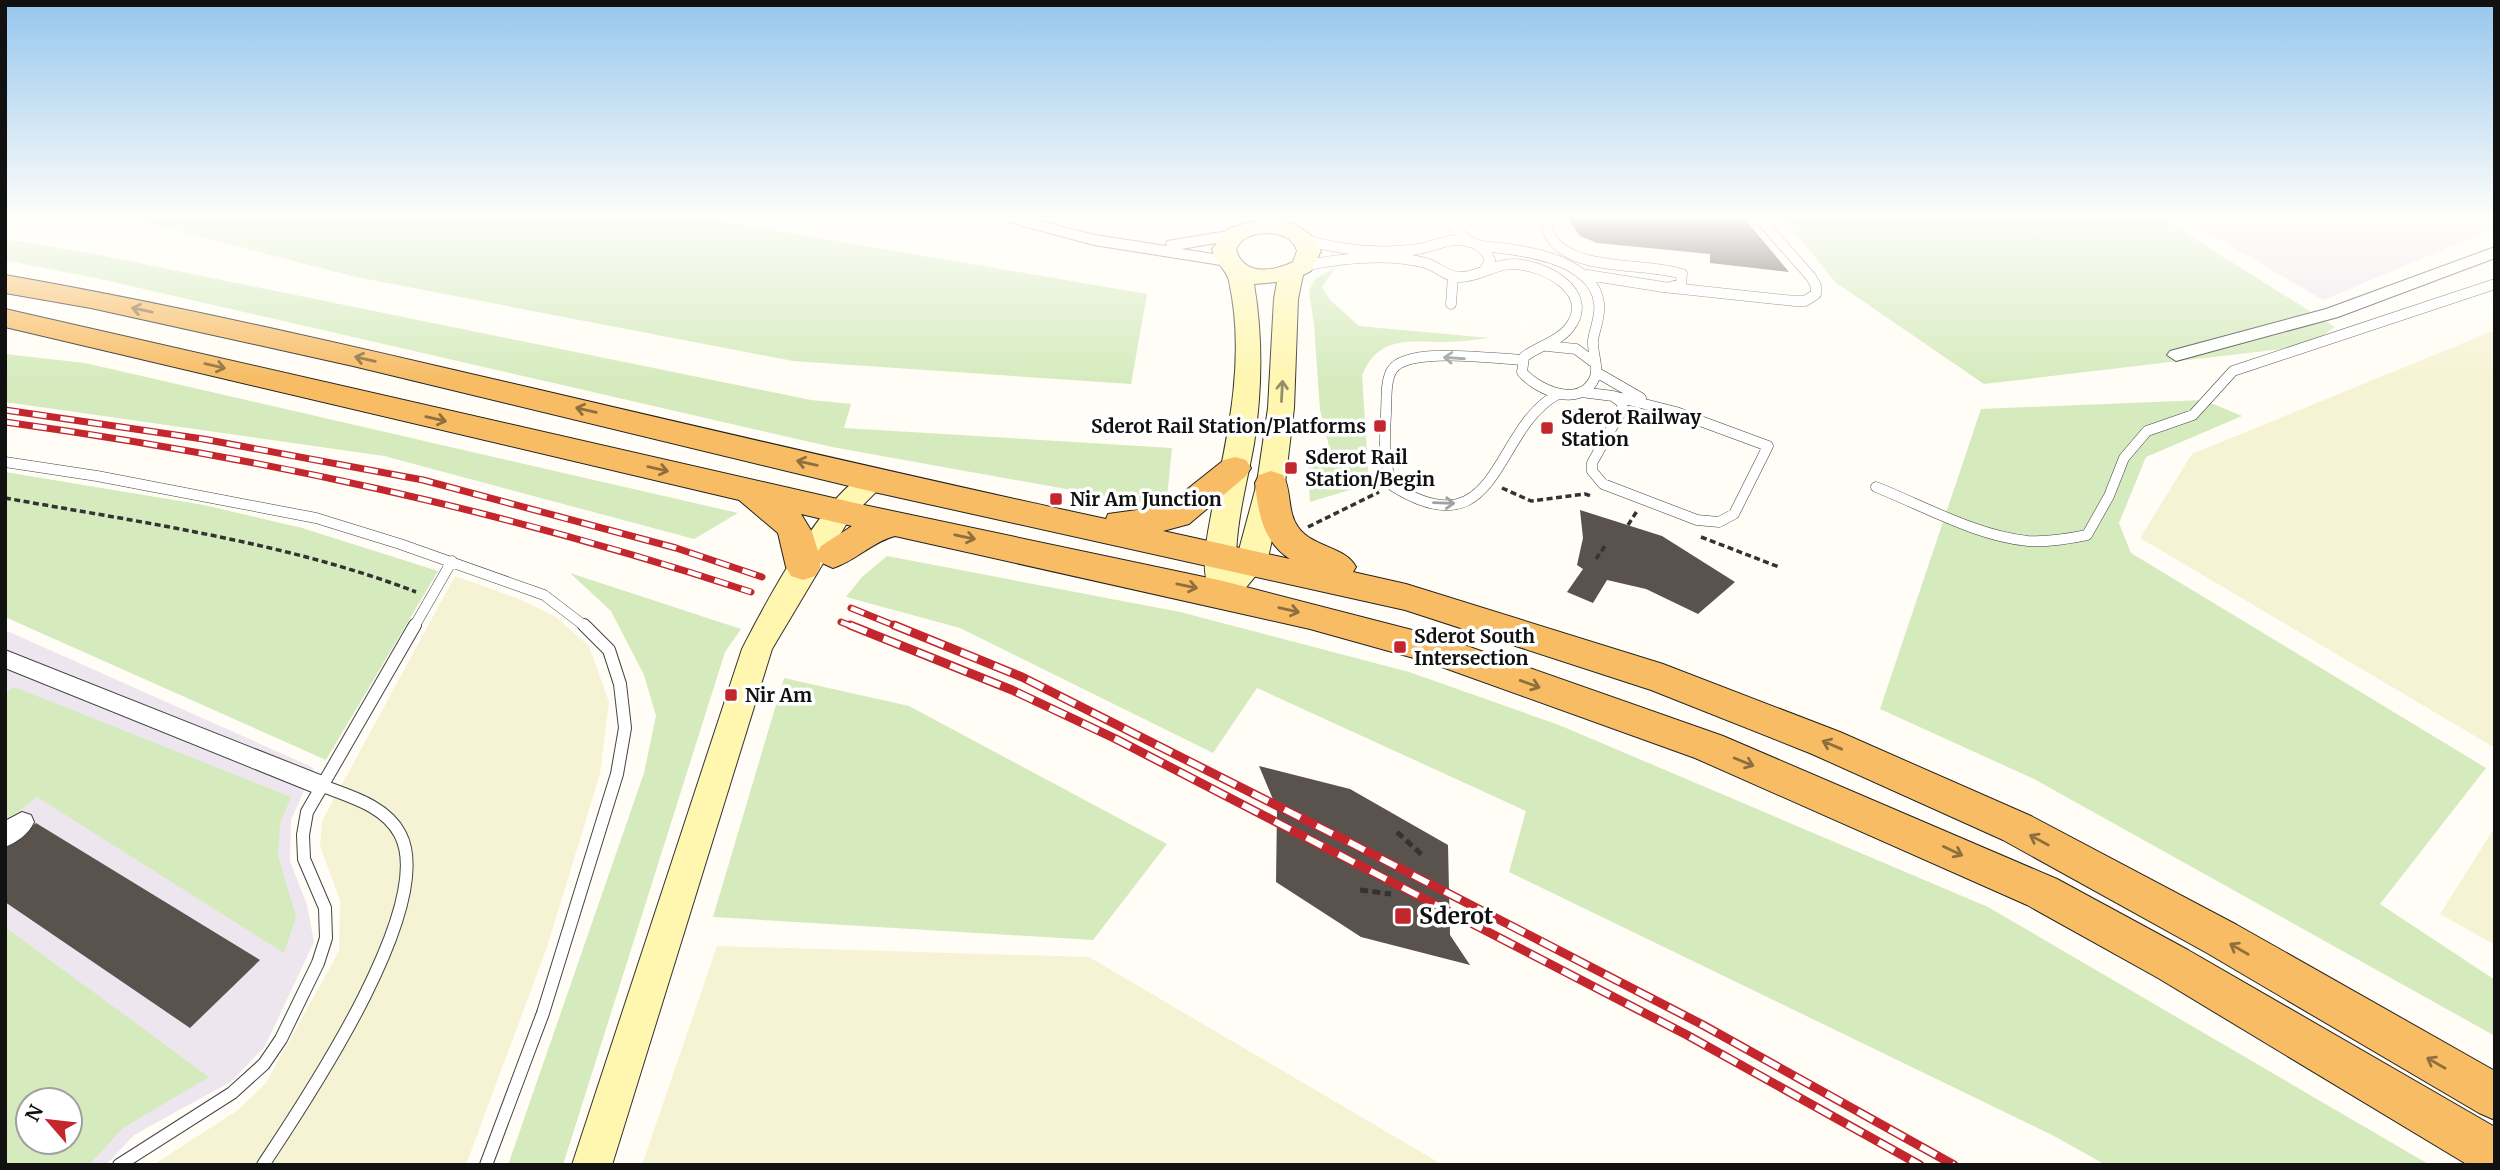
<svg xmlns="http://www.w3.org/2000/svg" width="2500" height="1170" viewBox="0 0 2500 1170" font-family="Merriweather,serif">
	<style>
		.industrial { fill: #eee6ef; fill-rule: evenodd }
		.farmland { fill: #f6f3d4 }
		.green { fill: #d5ebbd; fill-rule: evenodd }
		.building { fill: #5a524d }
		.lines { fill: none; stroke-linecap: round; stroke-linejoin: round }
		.service-far1-casing { stroke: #444; stroke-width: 11 }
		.service-casing { stroke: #444; stroke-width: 14 }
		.minor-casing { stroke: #444; stroke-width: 2 }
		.secondary-casing { stroke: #333; stroke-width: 2 }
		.trunk-casing { stroke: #222; stroke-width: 2 }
		.path-far1 { stroke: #333; stroke-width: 3.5; stroke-dasharray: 6 3.5; stroke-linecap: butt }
		.path { stroke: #333; stroke-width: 5; stroke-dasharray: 8 4.5; stroke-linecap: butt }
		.service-far1 { stroke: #fff; stroke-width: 10 }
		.service { stroke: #fff; stroke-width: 12 }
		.minor { fill: #fff; fill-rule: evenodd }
		.secondary { fill: #fff6b0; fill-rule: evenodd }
		.trunk { fill: #f7bc64; fill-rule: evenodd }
		.rail-far1-casing { stroke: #c4262e; stroke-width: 7 }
		.rail-casing { stroke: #c4262e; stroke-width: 9 }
		.rail-far1 { stroke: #fff; stroke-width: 4.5; stroke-dasharray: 14; stroke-linecap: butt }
		.rail { stroke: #fff; stroke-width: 6; stroke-dasharray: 18; stroke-linecap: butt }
		.oneway { stroke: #906f3f }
		.oneway2 { stroke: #a0a0a0 }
		.oneway3 { stroke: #948f68 }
		.poi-dot { fill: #c4262e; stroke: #fff; stroke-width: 2.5 }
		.labels { text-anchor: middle; stroke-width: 7; stroke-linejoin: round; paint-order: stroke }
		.poi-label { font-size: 19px; font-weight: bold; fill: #111; stroke: #fff; text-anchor: start }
		.near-poi-label { font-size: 23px; font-weight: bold; fill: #111; stroke: #fff; text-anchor: start }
	</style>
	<rect width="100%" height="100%" fill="#fffdf5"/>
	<path class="industrial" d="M2183,218H2495V228L2323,300Z
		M5,630L314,768L291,820L290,861L307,905L314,942L265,1046L232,1081L134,1135L106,1165H5ZM28,1100H70V1142H28Z"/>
	<path class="farmland" d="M2495,330V748L2140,538L2192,454Z
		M455,576L519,599L556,617L589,646L609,702L600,774L547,947L466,1165H153L238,1110L266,1083L339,951L340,900L320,846L322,821Z
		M2495,827V945L2440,914Z
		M717,946L1089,957L1443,1165H642Z"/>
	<path class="green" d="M127,218H703L1147,294L1131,384L793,361L356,277Z
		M1783,218H2162L2335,327L2308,346L1984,384L1835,282Z
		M5,239L99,255L811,400L851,404L844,428L1172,448L1166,507L832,447L96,278L5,260Z
		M1336,267L1322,287L1330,300L1359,326L1490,338C1476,339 1461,342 1446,342C1410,342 1379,335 1362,375L1369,484L1310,502L1308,464L1332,458L1320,410L1314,325L1309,291L1315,279Z
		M5,354L85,363L738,513L694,539L384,456L5,402Z
		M2204,400L2242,416L2146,457L2119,523L2131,553L2486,768L2380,904L2495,980V1036L2034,779L1880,709L1981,409Z
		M5,472L204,505L302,528L438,571L326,760L5,617Z
		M887,556L1180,612L1409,672L1559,725L1988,907L2430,1165H2106L2054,1136L1509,872L1526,811L1257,688L1213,753L960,628L846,597L862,577Z
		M570,573L741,629L725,652L563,1165H508L644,773L656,716L644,675L611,611Z
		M784,678L909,706L1167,844L1093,940L713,917Z
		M14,687L291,797L280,824L278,855L296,917L284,953L37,797L5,822V694Z
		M5,927L209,1077L123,1128L89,1165H5ZM28,1100H70V1142H28Z"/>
	<path class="building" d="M1567,218H1744L1789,272L1710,263V254L1597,243L1580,236Z
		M1580,510L1662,536L1735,582L1698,614L1646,589L1607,580L1593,603L1567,592L1583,569L1577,565L1583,538Z
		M1259,766L1350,789L1448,845L1450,935L1470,965L1361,937L1276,882L1277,809Z
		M36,823L260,960L190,1028L5,902V849Z"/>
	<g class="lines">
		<g class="service-far1-casing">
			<path id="service-far1" d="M1446,218L1468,241
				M1545,218C1547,225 1548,233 1552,239C1576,272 1645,262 1682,274L1681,284L1670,287
				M1305,240C1342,250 1380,255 1418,249C1435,247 1449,237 1466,241C1478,243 1486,249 1490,260L1486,268
				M1303,266C1342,258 1387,253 1426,263C1438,267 1447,277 1460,277C1479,277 1494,264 1512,264C1544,264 1597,292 1569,328C1558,342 1538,346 1524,357L1522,372C1537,390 1582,410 1595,377C1599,367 1592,352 1593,340C1595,328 1601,315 1599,303C1593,257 1517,249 1481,246
				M1581,274L1663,287L1795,301H1805L1816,294V286L1811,277L1759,218
				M1451,304L1453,276
				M1547,346L1576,349L1592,361
				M1523,360C1496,359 1407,346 1392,370C1385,382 1387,399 1386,412C1385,442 1382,457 1393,486C1500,553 1493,428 1558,394
				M1596,372L1641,398
				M1581,392L1613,396
				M1613,396L1676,412L1768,446L1734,514L1719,522L1697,520L1603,484L1592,471V463L1623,408L1621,402Z
				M5,462L97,476L316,518L400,544L544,595L586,627
				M1876,487C1924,506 1976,536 2028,541C2048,542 2068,539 2087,535L2109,496L2124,458L2147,431L2193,415L2233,371L2495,284
				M414,627L452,561"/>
		</g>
		<g class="service-casing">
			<path id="service" d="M119,1165L232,1093L264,1064L281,1039L318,963L326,938L325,908L304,859L303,835L307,812L415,625
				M263,1165C304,1103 438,905 400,834C385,805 348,796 320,785
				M486,1165L543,1013L617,774L625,728L620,684L609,650L584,625"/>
		</g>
		<g class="minor-casing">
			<path id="minor" d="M1003,218H1028L1095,235L1166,246L1167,241L1173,240L1234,230L1242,235L1234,240L1181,249L1233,257L1235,261L1233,265L1227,266L1094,245L1005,221Z
				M2495,247V258L2338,317L2176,361L2167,355L2170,351L2326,309Z
				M5,650L328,778L332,785L328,792L320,795L312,792L5,668Z
				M22,812L31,815L34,822C29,834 17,842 5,847V821Z"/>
		</g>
		<g class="secondary-casing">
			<path id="secondary" d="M1265,219C1288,219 1312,228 1321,251L1311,271L1303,275L1298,299L1294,408L1285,483L1267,562L1234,602L1223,605L1212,602L1208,594L1210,590C1199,569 1208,533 1212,510C1228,435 1246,358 1229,281C1228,272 1216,264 1212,249L1229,228ZM1265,233C1279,233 1293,237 1297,251L1293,262C1272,272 1243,276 1236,249C1242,237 1253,234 1265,233ZM1277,282L1274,299L1268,408L1257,483L1236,561C1236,521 1247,483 1254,444C1262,391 1263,337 1254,284Z
				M874,470L884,473L888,480L850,518L772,649L612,1165H572L742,649C764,606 828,484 874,470Z"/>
		</g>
		<g class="trunk-casing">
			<path id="trunk" d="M5,275C189,307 371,351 553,393C737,436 921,479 1106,519L1108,514L1166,506L1224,460L1235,457L1246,460L1251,468L1246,476L1189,524L1163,531L1290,559C1263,542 1258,512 1255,483L1259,475L1271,471L1283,475C1292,491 1287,512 1298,527C1313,548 1345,546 1356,567L1353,572L1406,584L1663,664L1840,732L2031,816L2237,925L2495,1071V1120L2479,1113L2207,953L2003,840L1812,754L1651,690L1405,610L874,492L353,366L91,308L5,293Z
				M5,309L864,505L1223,581L1447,639L1723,736L2057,879L2188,950L2495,1127V1165H2468L2158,978L2027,905L1695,758L1428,662L1310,629L895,536C872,542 855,561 833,568L820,562V567L815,576L803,580L791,576L786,567L778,533L739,500L5,327ZM801,514L852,526L821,546L818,551L812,532Z"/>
		</g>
		<path class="path-far1" d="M1502,488L1531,501L1585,494L1591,496
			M5,498C139,522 290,543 416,592
			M1628,525L1637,511
			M1308,527L1379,492
			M1701,537L1779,567
			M1596,559L1605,546"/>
		<path class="path" d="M1397,832L1422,855
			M1360,890L1391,894"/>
		<use href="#service-far1" class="service-far1"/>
		<use href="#service" class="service"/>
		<use href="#minor" class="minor"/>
		<use href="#secondary" class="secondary"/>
		<use href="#trunk" class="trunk"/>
		<g class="rail-far1-casing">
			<path id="rail-far1" d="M5,410L203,439L423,480L676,548L762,577
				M5,422C264,458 503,510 751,592
				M851,608L898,627
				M841,622L854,627"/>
		</g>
		<g class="rail-casing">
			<path id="rail" d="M850,625L1012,690L1116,739L1687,1035L1920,1165
				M894,625L1022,677L1349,842L1703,1025L1954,1165"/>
		</g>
		<use href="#rail-far1" class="rail-far1"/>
		<use href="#rail" class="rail"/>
	</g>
	<defs><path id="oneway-shaft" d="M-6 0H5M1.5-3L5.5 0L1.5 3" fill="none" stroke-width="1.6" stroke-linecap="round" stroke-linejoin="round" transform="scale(1.75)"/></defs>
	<g class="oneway">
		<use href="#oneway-shaft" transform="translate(142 310) rotate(-168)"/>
		<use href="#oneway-shaft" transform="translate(365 359) rotate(-167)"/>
		<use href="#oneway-shaft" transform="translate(215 366) rotate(13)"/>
		<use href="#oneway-shaft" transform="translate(586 410) rotate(-167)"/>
		<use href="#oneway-shaft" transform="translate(436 419) rotate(13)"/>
		<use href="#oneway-shaft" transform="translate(807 463) rotate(-167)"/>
		<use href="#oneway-shaft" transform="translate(658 469) rotate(13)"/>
		<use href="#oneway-shaft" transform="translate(965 537) rotate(12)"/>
		<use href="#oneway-shaft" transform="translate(1187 586) rotate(12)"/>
		<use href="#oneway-shaft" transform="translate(1289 610) rotate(13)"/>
		<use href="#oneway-shaft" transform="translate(1530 684) rotate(20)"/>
		<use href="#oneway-shaft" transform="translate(1832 745) rotate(-157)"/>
		<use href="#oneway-shaft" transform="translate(1744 762) rotate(22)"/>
		<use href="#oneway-shaft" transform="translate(2039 840) rotate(-152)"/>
		<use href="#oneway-shaft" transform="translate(1953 851) rotate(25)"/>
		<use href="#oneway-shaft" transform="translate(2239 949) rotate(-150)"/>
		<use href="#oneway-shaft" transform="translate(2436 1063) rotate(-150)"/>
	</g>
	<g class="oneway2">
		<use href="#oneway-shaft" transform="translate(1454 358) rotate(-176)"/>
		<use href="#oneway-shaft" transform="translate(1444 503) rotate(2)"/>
	</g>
	<use class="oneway3" href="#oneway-shaft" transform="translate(1282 391) rotate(-87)"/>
	<linearGradient id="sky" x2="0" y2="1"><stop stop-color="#95c6ee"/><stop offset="0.57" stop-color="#fffefa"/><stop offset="1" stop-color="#fffefa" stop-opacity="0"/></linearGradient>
	<rect width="2500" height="381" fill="url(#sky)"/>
	<g class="poi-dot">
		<rect x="1373" y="419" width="14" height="14" rx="3.5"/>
		<rect x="1540" y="421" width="14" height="14" rx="3.5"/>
		<rect x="1284" y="461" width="14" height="14" rx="3.5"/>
		<rect x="1049" y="492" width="14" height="14" rx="3.5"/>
		<rect x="1393" y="640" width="14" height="14" rx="3.5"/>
		<rect x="724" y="688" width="14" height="14" rx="3.5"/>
		<rect x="1394" y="907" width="18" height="18" rx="3.5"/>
	</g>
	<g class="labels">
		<g class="poi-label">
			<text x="1561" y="424">Sderot Railway<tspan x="1561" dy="22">Station</tspan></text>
			<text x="1366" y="433" text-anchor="end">Sderot Rail Station/Platforms</text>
			<text x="1305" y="464">Sderot Rail<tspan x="1305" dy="22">Station/Begin</tspan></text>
			<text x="1070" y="506">Nir Am Junction</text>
			<text x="1414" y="643">Sderot South<tspan x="1414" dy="22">Intersection</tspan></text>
			<text x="745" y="702">Nir Am</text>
		</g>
		<g class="near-poi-label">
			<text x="1419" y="924">Sderot</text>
		</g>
	</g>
	<rect width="2500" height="1170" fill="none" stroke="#111111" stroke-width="14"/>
	<g transform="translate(49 1121) rotate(298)"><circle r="33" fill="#ffffff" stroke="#a0a0a0" stroke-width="2"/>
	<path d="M0-5L12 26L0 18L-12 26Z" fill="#c4262e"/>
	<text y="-10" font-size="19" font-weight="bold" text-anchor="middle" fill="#111111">N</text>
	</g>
</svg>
